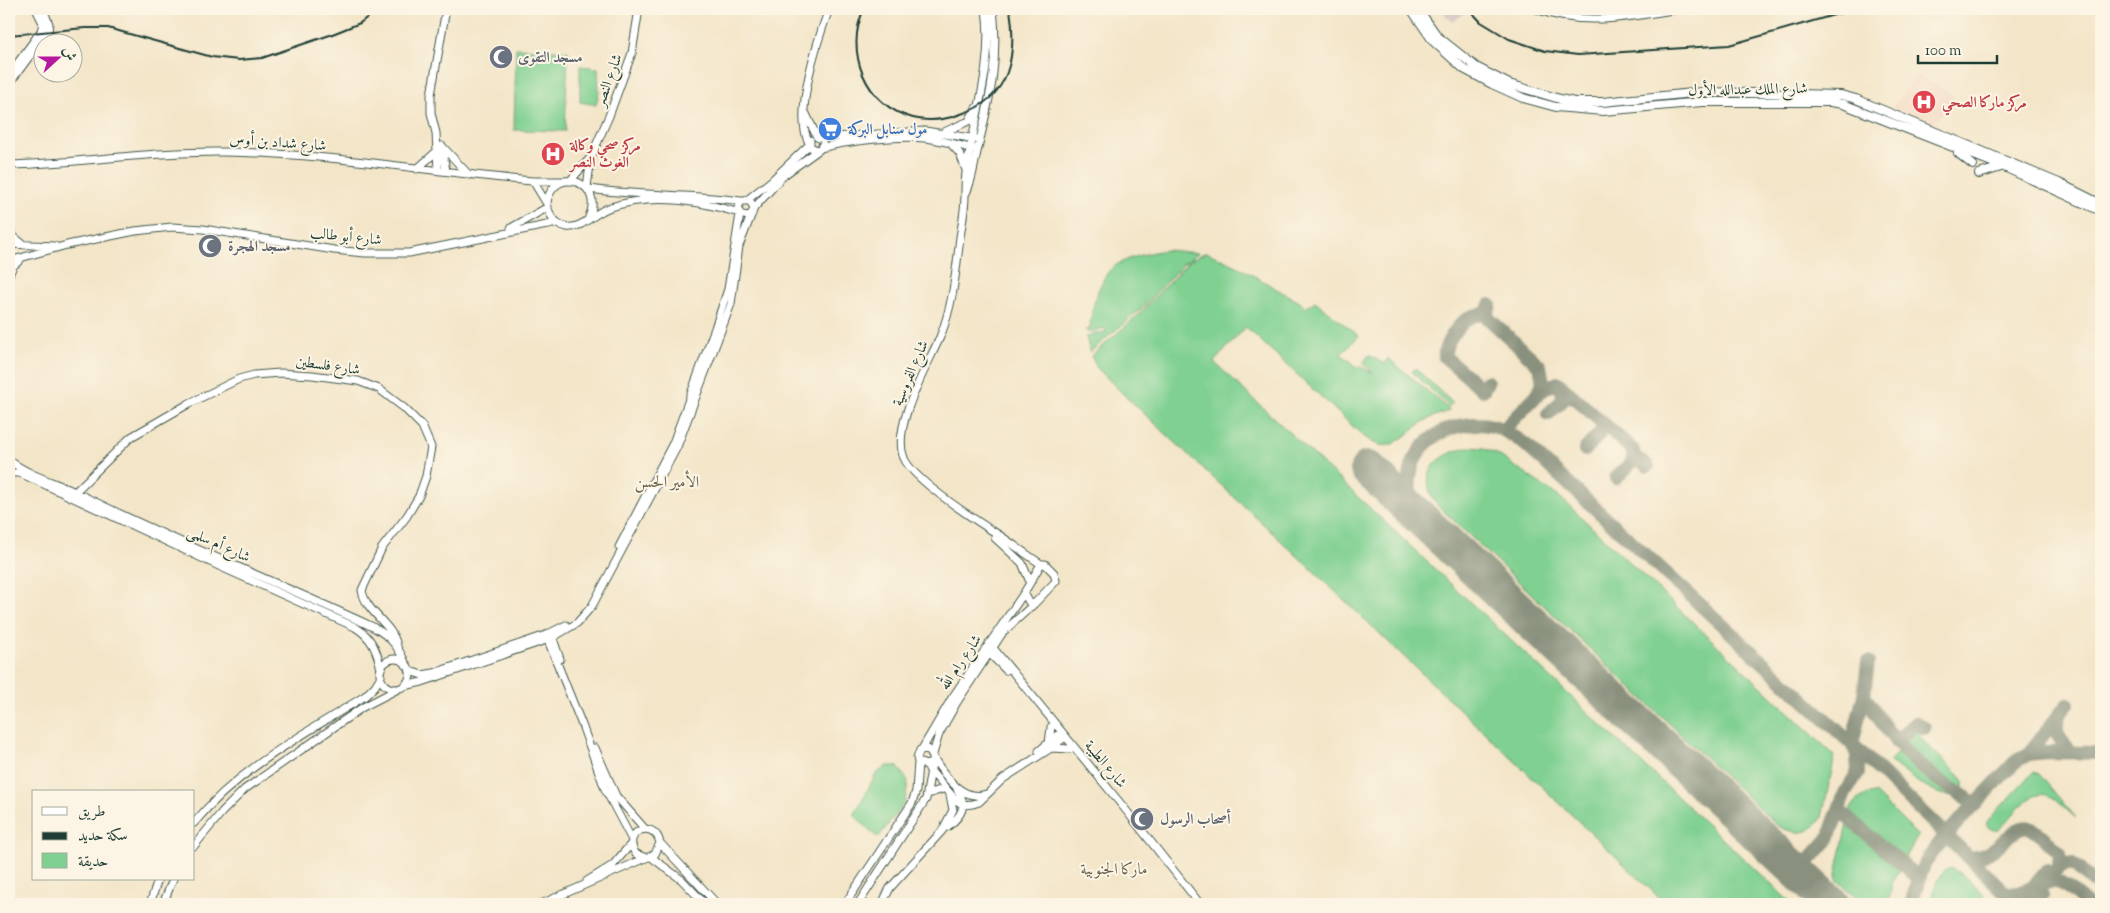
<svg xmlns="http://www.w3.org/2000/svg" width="2110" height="913" viewBox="0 0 2110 913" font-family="'Sorts Mill Goudy',Amiri,serif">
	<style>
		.built { fill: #f1d5bd }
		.industrial { fill: #cec1ba }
		.green { fill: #7fd091; stroke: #4f8662 }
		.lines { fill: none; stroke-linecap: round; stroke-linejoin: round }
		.taxiway { stroke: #89917e; stroke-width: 14 }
		.runway { stroke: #89917e; stroke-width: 36 }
		.secondary-casing { stroke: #3f564a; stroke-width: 9 }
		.primary-casing { stroke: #3f564a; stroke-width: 10 }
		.secondary { stroke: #fff; stroke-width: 7 }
		.primary { stroke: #fff; stroke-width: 8 }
		.rail { stroke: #1f3d34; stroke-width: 2 }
		.labels { text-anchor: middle; stroke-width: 4; stroke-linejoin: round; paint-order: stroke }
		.worship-label { font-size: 15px; font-weight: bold; fill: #5b616d; stroke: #fcf5e5; text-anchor: start }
		.street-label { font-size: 15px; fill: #1f3d34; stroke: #fcf5e5 }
		.health-label { font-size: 15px; font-weight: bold; fill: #be3a42; stroke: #fcf5e5; text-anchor: start }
		.shop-label { font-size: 15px; font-weight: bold; fill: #366cbe; stroke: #fcf5e5; text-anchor: start }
		.neighbourhood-label { font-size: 16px; fill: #6a624e; stroke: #fcf5e5 }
	</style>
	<rect width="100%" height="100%" fill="#fcf5e5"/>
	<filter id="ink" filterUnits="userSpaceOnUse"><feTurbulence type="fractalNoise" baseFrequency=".02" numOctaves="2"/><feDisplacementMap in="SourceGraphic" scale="10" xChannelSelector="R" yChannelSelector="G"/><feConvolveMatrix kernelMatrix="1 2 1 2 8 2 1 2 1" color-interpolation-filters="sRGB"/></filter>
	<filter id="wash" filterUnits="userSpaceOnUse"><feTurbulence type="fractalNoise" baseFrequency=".0096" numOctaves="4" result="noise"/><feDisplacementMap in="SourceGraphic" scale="20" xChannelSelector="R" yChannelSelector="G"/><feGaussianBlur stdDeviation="1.12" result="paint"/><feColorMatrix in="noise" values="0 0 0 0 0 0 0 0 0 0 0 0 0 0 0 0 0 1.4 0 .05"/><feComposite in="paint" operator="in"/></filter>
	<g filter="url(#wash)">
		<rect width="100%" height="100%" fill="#f3e5c8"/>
		<path class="built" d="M1917,75L1955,96L1933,125L1892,107Z"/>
		<path class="industrial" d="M1440,9H1470L1452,22Z"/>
		<path class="green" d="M516,48L568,51L565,131L514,130Z
			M580,66L598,68L599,92L596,105L580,102Z
			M1166,250L1198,253L1184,263L1142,308L1090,352L1086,337L1095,333L1106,332L1105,328L1089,332L1085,330L1090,329C1090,314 1098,284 1109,271C1119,259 1151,252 1166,250Z
			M1206,252L1237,266L1301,303L1306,308L1315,301L1359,336L1341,354L1354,364L1355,369L1359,366L1373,373L1363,363L1369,355L1385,364L1388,358L1448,408L1449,411C1436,415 1424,420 1414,429C1392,446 1384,454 1360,433L1246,327L1214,362L1792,904H1666L1306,564L1122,393L1097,368L1091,356L1137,316L1189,261Z
			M1415,368L1453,403L1449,406L1414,374L1412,372Z
			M1468,447L1483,448L1497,454L1562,499L1835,756L1822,817C1812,836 1795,835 1778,826L1437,505C1415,474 1438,454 1468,447Z
			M1915,730L1920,734V738L1960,776L1964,781V786L1957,791L1947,788L1932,778L1904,753L1900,748Z
			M1897,753L1951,795C1932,797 1905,772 1889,761Z
			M887,766H897L908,781L905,802L878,838L854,815L876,774Z
			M2034,772L2039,774L2076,818C2069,812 2062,805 2055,799C2032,782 2014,817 1998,830C1993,831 1989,829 1986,824L1989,819Z
			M1875,793L1918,836L1893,880L1888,904H1863L1837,880L1836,874L1850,810C1856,800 1863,794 1875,793Z
			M1950,868L1962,874L1993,904H1930C1933,891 1937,873 1950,868Z"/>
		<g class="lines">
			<path class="taxiway" d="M1490,305L1487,313L1488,318L1540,366L1543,382L1539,393L1503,430
				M1487,382L1483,390L1445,357C1443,345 1457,327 1467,319C1470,316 1477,315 1482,314L1488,318
				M1539,393L1547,387L1558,383L1633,450V461L1616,478
				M1548,414L1562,401L1563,393L1558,383
				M1585,450L1600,433L1603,424
				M1633,461L1638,459L1648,466
				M1421,520C1418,512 1412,503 1410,495C1409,490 1410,484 1410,479C1412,439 1456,417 1493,426C1505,429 1516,438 1526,445L1852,744L2017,904
				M1864,695C1876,714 1889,735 1905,751C1925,773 1951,788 1976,804
				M2059,716C2053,733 2060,741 2072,752
				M1896,742L1916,723L1924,728
				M2028,754L2068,704
				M1840,811L1918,878
				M1970,857C1995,861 2012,822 2030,828C2038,830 2053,847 2060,853L2059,866L2046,883L2055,880L2067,887L2087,904
				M2059,866L2072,863L2101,888
				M1798,873L1828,839L1845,793L1858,772L1857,754L1852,744L1864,695L1868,662
				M2005,893C2032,892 2030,889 2047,870
				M2015,902H2031L2042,895L2037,904
				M1911,904L1924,864L1945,836L2015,762L2028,754L2046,752L2101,753"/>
			<path class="runway" d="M1368,469L1832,904"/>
		</g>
	</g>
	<g filter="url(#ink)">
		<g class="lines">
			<g class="secondary-casing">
				<path id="secondary" d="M986,9C994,65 974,118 966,173C965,181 965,188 965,196C965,209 962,224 960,237C956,271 953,306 940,337C927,367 891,427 904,458C912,479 971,517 991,530C1008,540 1024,553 1041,564
					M1536,9C1583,27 1630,17 1678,9
					M9,75L41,31L43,23L36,9
					M9,84L48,31L49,24L43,9
					M806,114L817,137
					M944,132L969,121L976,108
					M819,138L925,131L977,139
					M810,140V147L817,150
					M809,143C793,114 818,39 829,9
					M952,145L960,154L966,170
					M442,146L469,175
					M442,147L446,171
					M821,148C846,141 900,135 925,138C942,140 958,145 974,149
					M9,165C80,163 152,151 224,152C327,153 430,172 533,181H567
					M417,169L437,151
					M438,170L436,133L431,113V95L446,9
					M533,181L547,204
					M570,181L591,157
					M587,187L591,157L609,116L632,53L639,9
					M589,189C639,196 690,194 741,201
					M966,193C973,180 974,163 978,148C990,98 999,61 993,9
					M747,200L771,181L809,145
					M754,208L784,175L820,149L823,144
					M589,217C604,185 562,166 549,195C543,208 553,224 567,227C582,229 594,213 608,208C650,193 698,200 739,213
					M511,228L548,207
					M9,233L24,245
					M9,244L55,246
					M9,249V261
					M9,261L67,245L135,231L172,227L203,229L334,250L365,253H409L557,223
					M9,275L13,266L20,260
					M9,460C29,476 55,482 77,493C174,542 275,581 373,627C390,636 399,647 406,665
					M9,473H20L221,567L355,627C372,637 377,651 381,669
					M70,497L131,437L190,403L239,379L254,375L280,373L312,375L358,381L379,389L404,408L422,426L431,447L426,476L419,496L407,516L382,548L362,590C365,612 393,624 397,646
					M995,538L1022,563L1030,582
					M619,547L673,443L715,328L728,289L740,214
					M1041,564H1045L1054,573L1056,581L1034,604L1029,602L1024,593Z
					M552,636L560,659
					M547,638L582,725L605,789L632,840
					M989,643L1125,809L1200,904
					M985,649L1006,670
					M380 674a15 15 0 1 1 30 0a15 15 0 1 1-30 0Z
					M410,671L422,675L434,673L546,635L566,625
					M404,686L422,682L552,638L577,623L592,606L677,447L731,304L739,246L754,208L750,201H741L738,208L740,214L747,216L752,214
					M1049,743L1051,727
					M595,748L616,796L645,829
					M1052,748L1070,749
					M922,749L952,698L1024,593
					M1039,751L1061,732
					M933,754L939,734L957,702L1003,632L1034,604
					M933,757C944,775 962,802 986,794
					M929,769L955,799L963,805L973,804L979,802L1003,779L1051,748L1065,737
					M928,794L946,788
					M194,823C239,768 305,734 365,696L375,686L381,676
					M947,827C962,816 968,806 957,789
					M660,843L655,854L646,858L636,854C620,832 654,817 660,843L717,904
					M194,846L222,812L245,789L363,707L398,689
					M651,857L682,880L705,904
					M587,881L613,865L631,844
					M150,904L158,879
					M163,904L173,879
					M541,904L646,858
					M845,904L912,803L916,791L918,762
					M858,904L926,799L933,757L928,749L920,750L917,758L918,762L926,765L931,763
					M882,904L890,888L942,831L953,810L950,795"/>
			</g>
			<g class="primary-casing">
				<path id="primary" d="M1411,9L1433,41L1464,69L1492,84L1523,98L1556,107L1603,111L1702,102H1830L1843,104L2002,166L2101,211
					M1418,9L1438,37L1476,67L1509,84L1560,99L1574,102H1603L1703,92L1841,95L1856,99L2059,183L2101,204
					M1958,153L1973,165
					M1979,174L2001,167"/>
			</g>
			<use href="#secondary" class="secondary"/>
			<use href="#primary" class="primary"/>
			<path class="rail" d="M864,9C844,51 865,106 913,118C929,122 945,120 961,114C1011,98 1017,55 1010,9
				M1469,9L1481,22L1509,39L1545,51L1578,55L1729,45L1855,9
				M9,35L85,28H108L212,57L239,60L262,58L330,35L360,23L378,9"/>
		</g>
	</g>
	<defs>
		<g id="mosque-disc" transform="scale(1.25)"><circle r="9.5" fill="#6b7280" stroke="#fcf5e5"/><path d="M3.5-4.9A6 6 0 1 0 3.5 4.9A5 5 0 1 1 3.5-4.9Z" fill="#fff"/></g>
		<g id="hospital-disc" transform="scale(1.25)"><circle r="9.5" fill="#e0444e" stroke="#fcf5e5"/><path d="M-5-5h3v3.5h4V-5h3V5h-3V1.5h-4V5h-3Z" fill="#fff"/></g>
		<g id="supermarket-disc" transform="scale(1.25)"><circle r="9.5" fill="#3f7fe0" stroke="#fcf5e5"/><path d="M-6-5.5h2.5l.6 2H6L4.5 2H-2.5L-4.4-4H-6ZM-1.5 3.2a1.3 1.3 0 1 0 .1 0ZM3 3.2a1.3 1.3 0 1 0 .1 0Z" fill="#fff"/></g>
	</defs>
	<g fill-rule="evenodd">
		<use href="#mosque-disc" x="501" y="57"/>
		<use href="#hospital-disc" x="1924" y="102"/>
		<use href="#supermarket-disc" x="830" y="129"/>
		<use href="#hospital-disc" x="553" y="154"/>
		<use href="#mosque-disc" x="210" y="246"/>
		<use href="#mosque-disc" x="1142" y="819"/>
	</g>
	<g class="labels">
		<g class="worship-label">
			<text x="518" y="62">مسجد التقوى</text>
			<text x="228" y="251">مسجد الهجرة</text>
			<text x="1160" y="824">أصحاب الرسول</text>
		</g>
		<g class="street-label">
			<text transform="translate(608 80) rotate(-70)" y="5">شارع النصر</text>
			<text transform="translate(1748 89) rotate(-1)" y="5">شارع الملك عبدالله الأول</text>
			<text transform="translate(278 142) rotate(4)" y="5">شارع شداد بن أوس</text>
			<text transform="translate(346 236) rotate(6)" y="5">شارع أبو طالب</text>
			<text transform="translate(328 365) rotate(8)" y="5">شارع فلسطين</text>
			<text transform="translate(910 373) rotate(-67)" y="5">شارع الفروسية</text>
			<text transform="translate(219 544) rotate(24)" y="5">شارع أم سلمى</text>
			<text transform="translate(960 662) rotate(-56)" y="5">شارع رام الله</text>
			<text transform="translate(1106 764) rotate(50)" y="5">شارع الطيبة</text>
		</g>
		<g class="health-label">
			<text x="1942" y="107">مركز ماركا الصحي</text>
			<text x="570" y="150">مركز صحي وكالة<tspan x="570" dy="17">الغوث النصر</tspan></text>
		</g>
		<g class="shop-label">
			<text x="848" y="134">مول سنابل البركة</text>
		</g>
		<g class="neighbourhood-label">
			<text x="667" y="487">الأمير الحسن</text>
			<text x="1114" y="874">ماركا الجنوبية</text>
		</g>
	</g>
	<rect width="2110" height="913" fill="none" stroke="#fcf5e5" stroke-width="30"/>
	<rect x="32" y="790" width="162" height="90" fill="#fcf5e5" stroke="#a4ab9e"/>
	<rect x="42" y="807" width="25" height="8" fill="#ffffff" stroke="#a4ab9e"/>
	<text x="78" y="816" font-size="15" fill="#1f3d34">طريق</text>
	<rect x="42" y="832" width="25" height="8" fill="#1f3d34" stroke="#a4ab9e"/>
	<text x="78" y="840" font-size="15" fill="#1f3d34">سكة حديد</text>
	<rect x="42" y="853" width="25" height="15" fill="#7fd091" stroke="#a4ab9e"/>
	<text x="78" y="866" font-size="15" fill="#1f3d34">حديقة</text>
	<g transform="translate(58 58) rotate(69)"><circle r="24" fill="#fcf5e5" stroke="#a4ab9e"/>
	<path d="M0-4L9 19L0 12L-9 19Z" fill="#b5179e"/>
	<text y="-8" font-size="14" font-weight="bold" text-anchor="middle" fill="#1f3d34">ش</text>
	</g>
	<path d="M1918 55v8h79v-8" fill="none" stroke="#1f3d34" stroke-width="2.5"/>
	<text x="1925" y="55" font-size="15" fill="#1f3d34" stroke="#fcf5e5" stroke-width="4" paint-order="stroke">100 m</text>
</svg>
